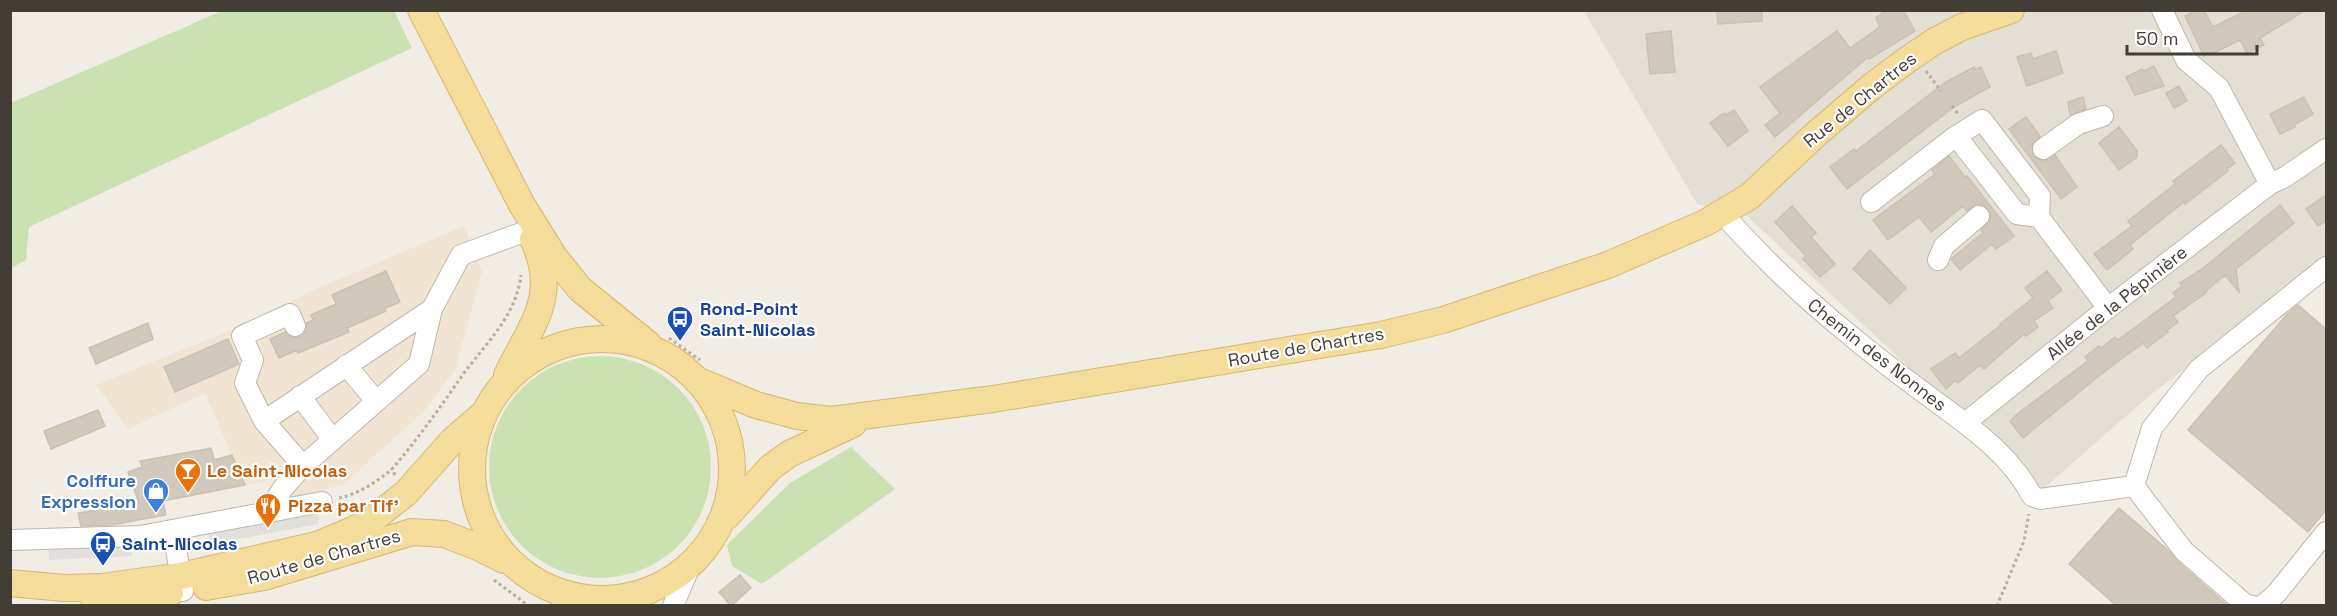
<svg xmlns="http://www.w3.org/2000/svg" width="2337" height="616" viewBox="0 0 2337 616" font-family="'Space Grotesk',sans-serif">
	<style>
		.residential { fill: #e4dfd4 }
		.commercial { fill: #f1e4d2 }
		.green { fill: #cbe1b1 }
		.parking { fill: #e2e0dd }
		.building { fill: #d1c9bc; stroke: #cbc1b0; stroke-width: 1.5 }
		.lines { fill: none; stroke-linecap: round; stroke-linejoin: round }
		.minor-casing { stroke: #beb8ac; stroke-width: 22 }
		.major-casing { stroke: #d7b96d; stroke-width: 28 }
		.path { stroke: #bbb19b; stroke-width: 3; stroke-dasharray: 3 3; stroke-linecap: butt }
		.minor { stroke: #fff; stroke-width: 20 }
		.major { stroke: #f4dc9b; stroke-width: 26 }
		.labels { text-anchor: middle; stroke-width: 4.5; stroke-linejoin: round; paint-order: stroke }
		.street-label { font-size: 18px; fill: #423d35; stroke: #fff }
		.transit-label { font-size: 18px; font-weight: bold; fill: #164399; stroke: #fff; text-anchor: start }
		.food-label { font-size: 18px; font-weight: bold; fill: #c56008; stroke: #fff; text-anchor: start }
		.shop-label { font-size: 18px; font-weight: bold; fill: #366cbe; stroke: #fff; text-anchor: end }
	</style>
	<rect width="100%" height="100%" fill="#f1ede5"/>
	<path class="residential" d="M1584,11H2326V263L2149,396L2043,489L1886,346L1747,216L1697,204Z"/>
	<path class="commercial" d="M464,226L482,272L455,370L426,409L344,484L293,499L276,479L245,485L205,393L128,429L96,385L231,330L316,289Z"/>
	<path class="green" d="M224,10L394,11L412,48L29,227L26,260L11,268V103Z
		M489 467a111 111 0 1 1 222 0a111 111 0 1 1-222 0Z
		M851,447L895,489L762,584L732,566L727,545L790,483Z"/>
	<path class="parking" d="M318,503L319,524L211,544L206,525Z
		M131,536L132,556L49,560L48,540Z"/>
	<path class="building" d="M1717,10H1762V21L1718,24Z
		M1886,10H1903L1915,31L1869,59L1868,57L1775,137L1765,125L1780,113L1760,87L1837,31L1850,48L1880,27L1876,18Z
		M2196,10H2204L2213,27L2247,10H2306L2260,38L2264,45L2247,53L2240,40L2210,55L2209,53L2204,56L2185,16Z
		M1671,31L1675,72L1650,74L1646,34Z
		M2056,51L2063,73L2027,86L2017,57L2031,53L2033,59Z
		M2154,66L2164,86L2135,95L2126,77L2142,69L2144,71Z
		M1974,67L1975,70L1981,67L1990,87L1954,107L1847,189L1830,167L1854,149L1856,151L1946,82Z
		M2179,86L2187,101L2174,108L2166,93Z
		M2083,97L2086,109L2070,115L2068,102Z
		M2304,97L2313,114L2294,125L2295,127L2280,134L2270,114Z
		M1734,110L1748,131L1728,146L1710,123L1724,113L1726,115Z
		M2026,117L2040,136L2032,145L2034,156L2044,161L2055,155L2077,187L2061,199L2009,129Z
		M2119,127L2137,151V157L2119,170L2099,143Z
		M2221,145L2235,163L2227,169L2228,171L2185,204L2184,202L2130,245L2133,249L2107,270L2094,254L2132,226L2128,221L2175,184L2173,181Z
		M1949,156L1965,177L1967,176L2014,236L1996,249L1992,244L1960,270L1951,259L1983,233L1981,230L1990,221L1991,214L1984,205L1976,204L1967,211L1963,206L1931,232L1919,217L1888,240L1873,220L1935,174L1932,170Z
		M2326,195V221L2318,226L2306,209Z
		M2280,205L2294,223L2236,269L2239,292L2225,275L2207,290L2206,293L2173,316L2178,322L2166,331L2168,332L2147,348L2143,343L2100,375L2023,438L2010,421L2016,415L2088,361L2085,357L2099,346L2101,348L2115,337L2118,340L2176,297L2173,293L2182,286L2180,283L2202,269Z
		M1792,206L1816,233L1811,237L1835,264L1820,277L1803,259L1806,256L1775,222Z
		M1870,250L1906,288L1890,304L1853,269Z
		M386,271L400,302L385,308L386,311L347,328L349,332L298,353L297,350L279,358L270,339L285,332L293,338L300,337L305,333L306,323L313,320L311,315L336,304L332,295Z
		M2047,271L2062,290L2048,301L2053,308L2034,321L2038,327L2026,336L2024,334L1984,369L1980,365L1958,383L1956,380L1946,389L1931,369L1955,353L1959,358L2001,325L2000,324L2033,298L2025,288Z
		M2298,305L2326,329V510L2308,532L2188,430L2288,313Z
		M148,323L153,339L96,364L89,348Z
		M228,339L239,364L175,392L164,367Z
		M98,410L105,426L51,449L44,431Z
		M211,448L214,460L232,455L245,485L163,501L166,515L111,525L81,526L78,513L139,503L128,472L142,467L140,461Z
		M2119,508L2169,551L2176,560L2228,606H2117L2069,564Z
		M740,575L751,588L731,606L719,592Z"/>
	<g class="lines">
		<g class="minor-casing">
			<path id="minor" d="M2162,10L2186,60L2219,88L2270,184L2285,177L2326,149
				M1956,136L2017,214L2039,217
				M2043,149L2078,124L2103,116
				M1871,202L1956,136L1982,120L2040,196L2039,217L2108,308
				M1722,213C1762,258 1805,299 1851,336C1877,358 1904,378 1931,398C1969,426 2010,454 2032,496L2040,499L2134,486
				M1938,260L1944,246L1979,216
				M432,309L419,364L303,466L264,421L432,309L461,255L529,230
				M346,365L376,401
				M300,396L333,440
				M264,421L245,383L253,360L242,336L290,314L295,326
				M1965,423L2108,308L2270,184
				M267,513L283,488L303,466
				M173,531L183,591
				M10,540L140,536L322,502
				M554,590L568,606
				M673,606L691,564
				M2253,606L2246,605L2184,551L2134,486L2152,428L2199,369L2326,267
				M2262,606L2276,594L2326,532"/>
		</g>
		<g class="major-casing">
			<path id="major" d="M421,10L522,205L555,258L580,289L648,344
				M472 469a130 130 0 1 1 260 0a130 130 0 1 1-260 0Z
				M507,375C531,325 560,297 533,239
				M699,381L756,405L797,416L831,420L993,399L1320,345L1381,335L1443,320L1608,265L1705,223L1750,196L1815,135L1871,87L1907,60L1935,41L1962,27L2011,10
				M727,516L770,468L789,454L853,424
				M10,583L64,588L101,587L181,576L317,545L353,530L373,519L406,493L453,440L483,414
				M206,587L264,577L412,532L444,534L478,547L504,560
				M94,606L122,603L170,593"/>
		</g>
		<path class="path" d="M1926,71L1941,91
			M1952,106L1959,115
			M669,338L700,360
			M395,475L392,469C418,439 441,406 464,373C487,342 516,316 521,275
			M339,498C358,494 377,482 392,469
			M494,580L529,606
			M1997,606L2024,541L2029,514"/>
		<use href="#minor" class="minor"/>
		<use href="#major" class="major"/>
	</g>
	<defs>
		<g id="bus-pin" transform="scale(1.35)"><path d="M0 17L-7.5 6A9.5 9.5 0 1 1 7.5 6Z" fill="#1a4fb4" stroke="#fff"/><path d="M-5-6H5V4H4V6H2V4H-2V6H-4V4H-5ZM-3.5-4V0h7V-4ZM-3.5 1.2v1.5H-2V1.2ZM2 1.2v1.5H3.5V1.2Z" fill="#fff"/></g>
		<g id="bar-pin" transform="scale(1.35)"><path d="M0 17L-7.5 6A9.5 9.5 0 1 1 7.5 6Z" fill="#e8710a" stroke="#fff"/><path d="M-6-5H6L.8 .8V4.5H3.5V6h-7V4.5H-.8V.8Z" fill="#fff"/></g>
		<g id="shop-pin" transform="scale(1.35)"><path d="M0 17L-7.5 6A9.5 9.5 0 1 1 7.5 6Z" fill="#3f7fe0" stroke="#fff"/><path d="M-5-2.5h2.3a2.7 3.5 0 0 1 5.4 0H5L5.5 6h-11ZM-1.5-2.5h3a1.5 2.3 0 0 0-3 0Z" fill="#fff"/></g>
		<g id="restaurant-pin" transform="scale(1.35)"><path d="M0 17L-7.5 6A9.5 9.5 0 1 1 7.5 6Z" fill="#e8710a" stroke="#fff"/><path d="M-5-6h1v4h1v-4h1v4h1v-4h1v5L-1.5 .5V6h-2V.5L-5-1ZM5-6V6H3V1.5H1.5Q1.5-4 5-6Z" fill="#fff"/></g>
	</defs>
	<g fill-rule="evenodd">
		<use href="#bus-pin" x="680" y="319"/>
		<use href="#bar-pin" x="188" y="471"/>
		<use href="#shop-pin" x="156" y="491"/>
		<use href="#restaurant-pin" x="268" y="506"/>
		<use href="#bus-pin" x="103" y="544"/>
	</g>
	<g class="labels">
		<g class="street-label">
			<text transform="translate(1860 100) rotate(-39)" y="6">Rue de Chartres</text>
			<text transform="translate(2117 303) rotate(-38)" y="6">Allée de la Pépinière</text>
			<text transform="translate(1306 347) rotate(-10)" y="6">Route de Chartres</text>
			<text transform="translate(1877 355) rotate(38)" y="6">Chemin des Nonnes</text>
			<text transform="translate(324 557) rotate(-16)" y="6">Route de Chartres</text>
		</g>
		<g class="transit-label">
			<text x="700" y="315">Rond-Point<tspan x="700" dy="21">Saint-Nicolas</tspan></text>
			<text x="122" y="550">Saint-Nicolas</text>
		</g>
		<g class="food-label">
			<text x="207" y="477">Le Saint-Nicolas</text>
			<text x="288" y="512">Pizza par Tif'</text>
		</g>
		<g class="shop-label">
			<text x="136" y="487">Coiffure<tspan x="136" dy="21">Expression</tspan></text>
		</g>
	</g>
	<rect width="2337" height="616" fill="none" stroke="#423d35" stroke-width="24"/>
	<path d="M2127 45v9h130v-9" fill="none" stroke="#423d35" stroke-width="3"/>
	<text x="2136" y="45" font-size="18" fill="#423d35" stroke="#ffffff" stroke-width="4.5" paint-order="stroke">50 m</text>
</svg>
